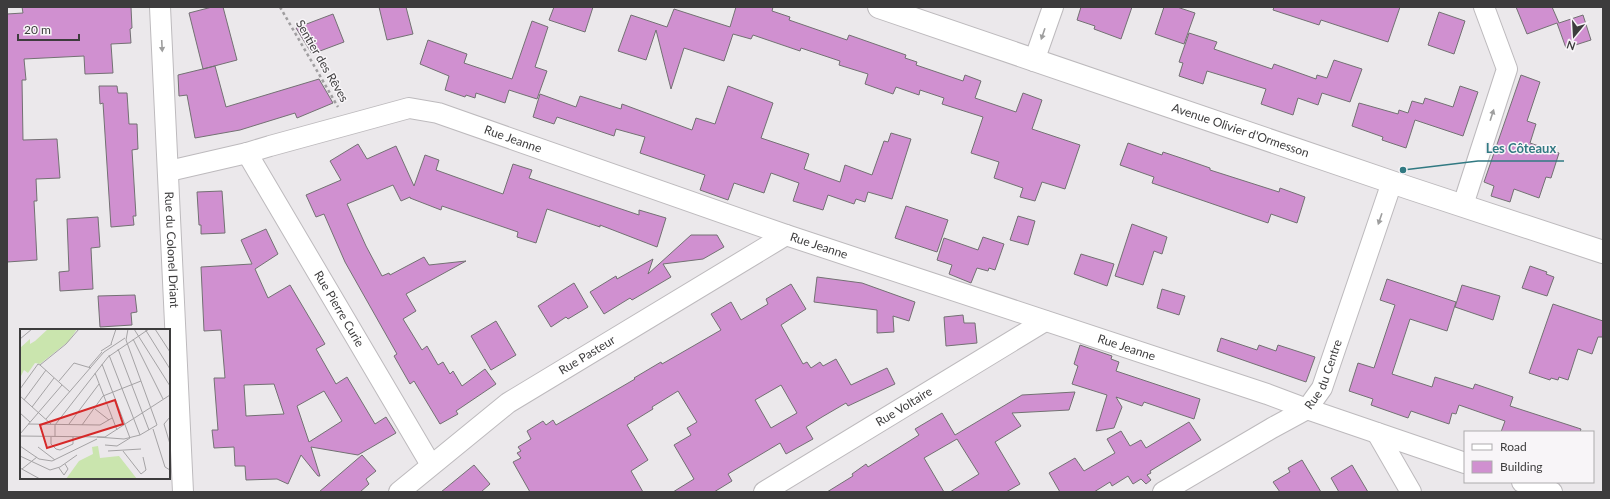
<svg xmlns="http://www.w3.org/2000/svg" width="1610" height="499" viewBox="0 0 1610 499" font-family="Lato,sans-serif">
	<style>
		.building { fill: #d090d0; stroke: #737173; fill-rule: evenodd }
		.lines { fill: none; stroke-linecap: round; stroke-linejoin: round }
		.minor-casing { stroke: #bdbabd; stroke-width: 22 }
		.secondary-casing { stroke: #bdbabd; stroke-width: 24 }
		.path { stroke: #a09ea0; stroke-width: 2.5; stroke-dasharray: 3 3; stroke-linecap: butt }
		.minor { stroke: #fff; stroke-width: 20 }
		.secondary { stroke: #fff; stroke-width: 22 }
		.oneway { fill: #9e9e9e }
		.labels { text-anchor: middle; stroke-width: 3; stroke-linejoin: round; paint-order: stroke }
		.street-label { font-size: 12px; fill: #3d3c3d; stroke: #f8f5f8 }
		.inset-road { fill: none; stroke: #a5a3a5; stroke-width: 1 }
		.view { fill: #d62828; fill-opacity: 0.15; stroke: #d62828; stroke-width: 2 }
		.inset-edge { fill: none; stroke: #3d3c3d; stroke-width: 2 }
		.leader { fill: none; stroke: #317982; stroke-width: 1.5 }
		.callout-dot { fill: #317982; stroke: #f8f5f8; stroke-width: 1.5 }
		.callout-label { font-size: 13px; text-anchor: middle; font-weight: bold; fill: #317982; stroke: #f8f5f8; stroke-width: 3; stroke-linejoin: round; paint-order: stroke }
	</style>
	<rect width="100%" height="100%" fill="#ebe8eb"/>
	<path class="building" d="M22,7H131L132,28L130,29L131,43L111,44L113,73L85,74L84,56L24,59L26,80H22L23,140L57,139L60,178L36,179L37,201H34L37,260L7,262V14L23,13Z
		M212,7H223L237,60L203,69L189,13Z
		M379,7H406L413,34L387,40Z
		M554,7H593L585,32L549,20Z
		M736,7H773L772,11L790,17L789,20L847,40L849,35L906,55L905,58L917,62L916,65L963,81L965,75L981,81L975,98L1016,112L1023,93L1042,100L1032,129L1080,145L1065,189L1042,182L1035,201L1020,197L1023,188L994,178L999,162L971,153L983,117L942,104L944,98L920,90L919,95L896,87L893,94L865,84L868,74L839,65L840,61L801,48L800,51L753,35L751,39L733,34L724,61L684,48L671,89L656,30L646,60L618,51L631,15L667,27L674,9L730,27Z
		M1081,7H1132L1121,39L1094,29L1095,26L1077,20Z
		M1164,7H1177L1195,13L1184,44L1155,34Z
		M1274,7H1400L1388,42L1321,20L1319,25L1273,10Z
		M1516,7H1552L1559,23L1583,15L1591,40L1566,48L1557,23L1527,34Z
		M1439,12L1465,21L1454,54L1428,45Z
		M333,14L344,42L312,54L296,28Z
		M532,21L548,27L535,67L547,71L537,99L509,90L505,103L476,93L475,98L466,95L465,97L445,90L449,76L420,64L428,40L467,54L464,63L512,79Z
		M1189,33L1217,42L1214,49L1272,69L1274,64L1316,79L1317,75L1327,78L1334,60L1362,69L1350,102L1322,93L1318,105L1298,98L1293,115L1261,104L1266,89L1207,71L1203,84L1179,76L1183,63L1179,62Z
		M215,66L226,107L319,79L333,103L297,118L295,113L240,130L195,138L187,95L179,96L178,75Z
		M1521,75L1540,82L1527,121L1536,124L1530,143L1559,153L1551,178L1546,177L1539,198L1514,189L1510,202L1491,196L1494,186L1484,182Z
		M99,86H117L118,93H127L129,124H137L138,149L132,150L136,216H133L134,225L111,227L103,103L100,104Z
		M728,86L773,103L761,138L809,154L804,169L840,182L845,165L872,175L884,141L888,142L891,133L911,139L892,199L868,192L865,202L856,199L854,204L828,195L823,210L793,201L799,183L771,173L764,193L734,183L728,200L700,190L705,175L640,153L645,137L616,129L614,136L557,117L554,124L533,117L540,94L576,107L580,96L621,109L622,104L692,130L696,118L715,124Z
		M1460,86L1478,92L1463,136L1415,120L1406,148L1382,140L1383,137L1352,126L1359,103L1398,114L1399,110L1408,113L1412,101L1423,104L1425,98L1453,107Z
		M1128,143L1162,155L1163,152L1184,159L1210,168V170L1279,192L1280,188L1305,197L1297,223L1271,214L1268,223L1152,183L1154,177L1120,165Z
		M358,144L367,159L396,146L414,186L425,155L439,160L436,170L503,194L513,164L532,170L529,178L639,215V210L666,218L657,247L600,225V227L547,209L536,243L517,237L518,232L442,206L441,210L410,198V197L401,201L393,185L347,204L366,246L382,276L389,273L390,275L424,257L429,265L466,261L406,294L416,311L403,319L422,350L427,346L438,365L443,362L450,374L453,371L462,386L485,369L496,384L456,411L458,414L440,424L414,381L410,384L394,356L397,354L345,262L324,214L316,217L306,195L341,180L330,161Z
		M222,191L225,233L201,234V225H199L197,192Z
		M906,206L948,220L937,252L895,238Z
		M1018,216L1035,221L1028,245L1010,240Z
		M98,217L100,247L91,248L93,289L60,291L59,272L69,271L67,219Z
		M1132,224L1167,237L1162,254L1154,251L1143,285L1115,276Z
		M266,229L278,254L255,269L268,298L290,285L325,344L316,349L336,384L347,377L375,424L386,417L396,433L358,455L311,447L320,476H318L301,455L288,484L277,479L246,480L245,466H235L234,447L214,448L212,430H218L214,378H225L221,330L204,331L201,267L252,264L241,240ZM274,384L284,414L246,416L244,385ZM324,391L342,421L309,442L297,406Z
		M691,235H717L724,247L703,259L663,264L671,277L632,300L630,298L604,314L590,292L616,276L617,279L653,259L648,274Z
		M983,237L1004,244L995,270L989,268L988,271L977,268L971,283L949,274L952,265L937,260L944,238L978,250Z
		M1081,254L1114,264L1107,286L1074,274Z
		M1530,266L1547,272L1546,274L1554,277L1547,296L1522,288Z
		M817,277L862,283L915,302L909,321L893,316L894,332L877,333V310L814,302Z
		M1387,279L1456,302L1447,331L1410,319L1392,374L1432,387L1435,377L1473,389L1475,384L1513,397L1510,406L1581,429L1580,432H1501L1505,421L1459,405L1456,414L1452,413L1449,424L1411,411L1408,418L1371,405L1373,399L1349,391L1358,363L1374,368L1395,305L1380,300Z
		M574,283L588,307L568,319L566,317L551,327L538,306Z
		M791,284L806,309L781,325L803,364L807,362L811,368L820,362L823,366L836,359L851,385L887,368L895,384L848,406L846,403L822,417L806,427L813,439L786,454L780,443L728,474L732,481L714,492H673L694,479L674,445L691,435L687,428L697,422L678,391L652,407L653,409L627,425L648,460L631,471L643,492H530L513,462L521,458L517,453L521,451L518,447L531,439L527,431L543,421L546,425L553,420L556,425L635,379L634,378L661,362L662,364L721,330L711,314L731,302L741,320L768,304L766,299ZM781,385L797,413L771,428L755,400Z
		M1462,285L1500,296L1493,320L1455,307Z
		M1162,289L1185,296L1179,315L1157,308Z
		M135,295L137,312L131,313L132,325L100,327L98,296Z
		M1553,304L1603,321V337H1598L1592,354L1578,349L1568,380L1559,377L1558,380L1551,378L1550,380L1529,373Z
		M963,315L964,323H975L977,343L946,346L944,317Z
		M496,321L516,355L491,370L471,336Z
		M1221,338L1257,350L1259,345L1276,351L1278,345L1315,357L1306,382L1217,351Z
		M1080,345L1112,356L1111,359L1119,362L1116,371L1200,399L1194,419L1144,402L1142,406L1116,397L1122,407L1114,428L1096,431L1107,395L1072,384L1078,366L1074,364Z
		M1075,392L1069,410L1012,413L1021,426L995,442L1020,484L1006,492H950L979,474L957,439L924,458L944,492H827L853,476L852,474L866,464L868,467L919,435L915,429L942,413L955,435L1022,395Z
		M1189,422L1201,440L1150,471L1151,473L1147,475L1151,480L1146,484L1141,479L1133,484L1128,476L1112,486L1110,482L1094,492H1060L1049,473L1075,458L1084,471L1115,453L1107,439L1121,431L1130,446L1141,440L1146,448Z
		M362,455L376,471L366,479L369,484L360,492H319Z
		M1302,460L1321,492H1280L1273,482L1290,472L1288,468Z
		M474,465L490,484L481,492H441Z
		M1352,465L1368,492H1339L1331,478Z"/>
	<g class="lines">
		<g class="minor-casing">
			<g id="minor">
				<path id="s1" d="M160,7L183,492"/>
				<path d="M1034,61L1053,7"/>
				<path id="s2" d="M247,153L431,465"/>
				<path id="s3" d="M169,171L247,153L270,146L409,108L438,113L786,235L1267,394L1307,409L1465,463"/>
				<path d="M1463,205L1507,69L1484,7"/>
				<path d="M1377,433L1411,492"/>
				<path d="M1522,482L1552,492"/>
				<path id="s4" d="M399,492L508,403L786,235"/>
				<path id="s5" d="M764,492L1045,321"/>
				<path id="s6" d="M1163,492L1272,428L1307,409L1322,388L1392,182"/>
			</g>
		</g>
		<g class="secondary-casing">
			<g id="secondary">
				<path id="s7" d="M879,7L1409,188L1603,252"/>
			</g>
		</g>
		<path class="path" d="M280,7L338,107"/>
		<use href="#minor" class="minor"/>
		<use href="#secondary" class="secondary"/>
	</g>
	<defs><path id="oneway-solid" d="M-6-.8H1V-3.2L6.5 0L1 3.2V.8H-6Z"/></defs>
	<g class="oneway">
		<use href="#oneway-solid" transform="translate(1043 34) rotate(109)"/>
		<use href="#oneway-solid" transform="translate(162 46) rotate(87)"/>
		<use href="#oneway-solid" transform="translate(1492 115) rotate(-72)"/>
		<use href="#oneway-solid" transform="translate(1380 219) rotate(109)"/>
	</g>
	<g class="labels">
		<g class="street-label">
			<text transform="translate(322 61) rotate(60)" y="4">Sentier des Rêves</text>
			<text dy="4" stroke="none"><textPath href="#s7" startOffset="382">Avenue Olivier d'Ormesson</textPath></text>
			<text dy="4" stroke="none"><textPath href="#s3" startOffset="357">Rue Jeanne</textPath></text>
			<text dy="4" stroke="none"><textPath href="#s3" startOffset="681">Rue Jeanne</textPath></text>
			<text dy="4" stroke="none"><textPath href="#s1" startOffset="243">Rue du Colonel Driant</textPath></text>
			<text dy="4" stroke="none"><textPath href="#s2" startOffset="181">Rue Pierre Curie</textPath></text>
			<text dy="4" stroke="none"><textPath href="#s3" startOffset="1005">Rue Jeanne</textPath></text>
			<text dy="4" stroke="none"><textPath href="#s4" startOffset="233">Rue Pasteur</textPath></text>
			<text dy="4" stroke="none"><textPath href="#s6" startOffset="205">Rue du Centre</textPath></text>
			<text dy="4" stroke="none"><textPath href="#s5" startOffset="164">Rue Voltaire</textPath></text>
		</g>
	</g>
	<g transform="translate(20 329)">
		<rect width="150" height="150" fill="#ebe8eb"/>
		<path d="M28,0H57L49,12L20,35L15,34L8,44L4,41L0,49V19L10,10V15L15,12ZM78,117L80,129L99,127L117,150H46L59,132L73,125L72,118Z" fill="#cae5ae"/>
		<path class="inset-road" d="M114,0L150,57M125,0L150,40M135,0L150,23M0,10L12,0M113,10L143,70M91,15L96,0M98,20L129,101M81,22L92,15M89,26L120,106M82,35L110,109L97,117L85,116M20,36L46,15L59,0M20,36L50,63M69,38L82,23M75,44L97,101M39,52L54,34L71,39M0,60L18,35L20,36M0,67L31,95M4,71L26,41M12,78L34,49M75,80L89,91M0,84L10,93M150,88L144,95L150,115M26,90L84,23L105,9M8,95L80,96L92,89M49,95L79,55M62,96L83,67L121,52M133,100L145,138L150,141M0,105L42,56M0,107L85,108L150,66M31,108V115L36,120L40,121L53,115V108M35,108V96L88,28L129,0M77,108L104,110L120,106L137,96L106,11L108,0M0,117L19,130L32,132L77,110M18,118L35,131M88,122L121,120M103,122L121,145L126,141L123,128M0,127L30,141L40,138L57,126M0,139L20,150M39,139L44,146L48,140L45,135M2,140L17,128"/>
		<path class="view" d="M95,71L103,95L27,119L20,96Z"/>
		<rect width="150" height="150" class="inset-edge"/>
	</g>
	<path class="leader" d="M1403 170L1478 161H1564"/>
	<circle class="callout-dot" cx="1403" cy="170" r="4"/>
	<g class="callout-label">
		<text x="1521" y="153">Les Côteaux</text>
	</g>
	<rect width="1610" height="499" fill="none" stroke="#3d3c3d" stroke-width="16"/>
	<rect x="1464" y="431" width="130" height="52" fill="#f8f5f8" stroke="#adabad"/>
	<rect x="1472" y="444" width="20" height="6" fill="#ffffff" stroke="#adabad"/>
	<text x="1500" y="451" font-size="12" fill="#3d3c3d">Road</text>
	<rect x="1472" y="461" width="20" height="12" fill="#d090d0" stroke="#adabad"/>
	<text x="1500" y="471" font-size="12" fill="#3d3c3d">Building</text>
	<g transform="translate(1574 36) rotate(198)" stroke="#f8f5f8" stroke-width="3" paint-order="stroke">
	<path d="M0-3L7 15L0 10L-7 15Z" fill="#3d3c3d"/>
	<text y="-6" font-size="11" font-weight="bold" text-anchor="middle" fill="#3d3c3d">N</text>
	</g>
	<path d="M18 34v6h61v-6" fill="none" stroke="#3d3c3d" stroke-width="2"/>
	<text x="24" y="34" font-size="12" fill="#3d3c3d" stroke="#f8f5f8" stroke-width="3" paint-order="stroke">20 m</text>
</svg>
